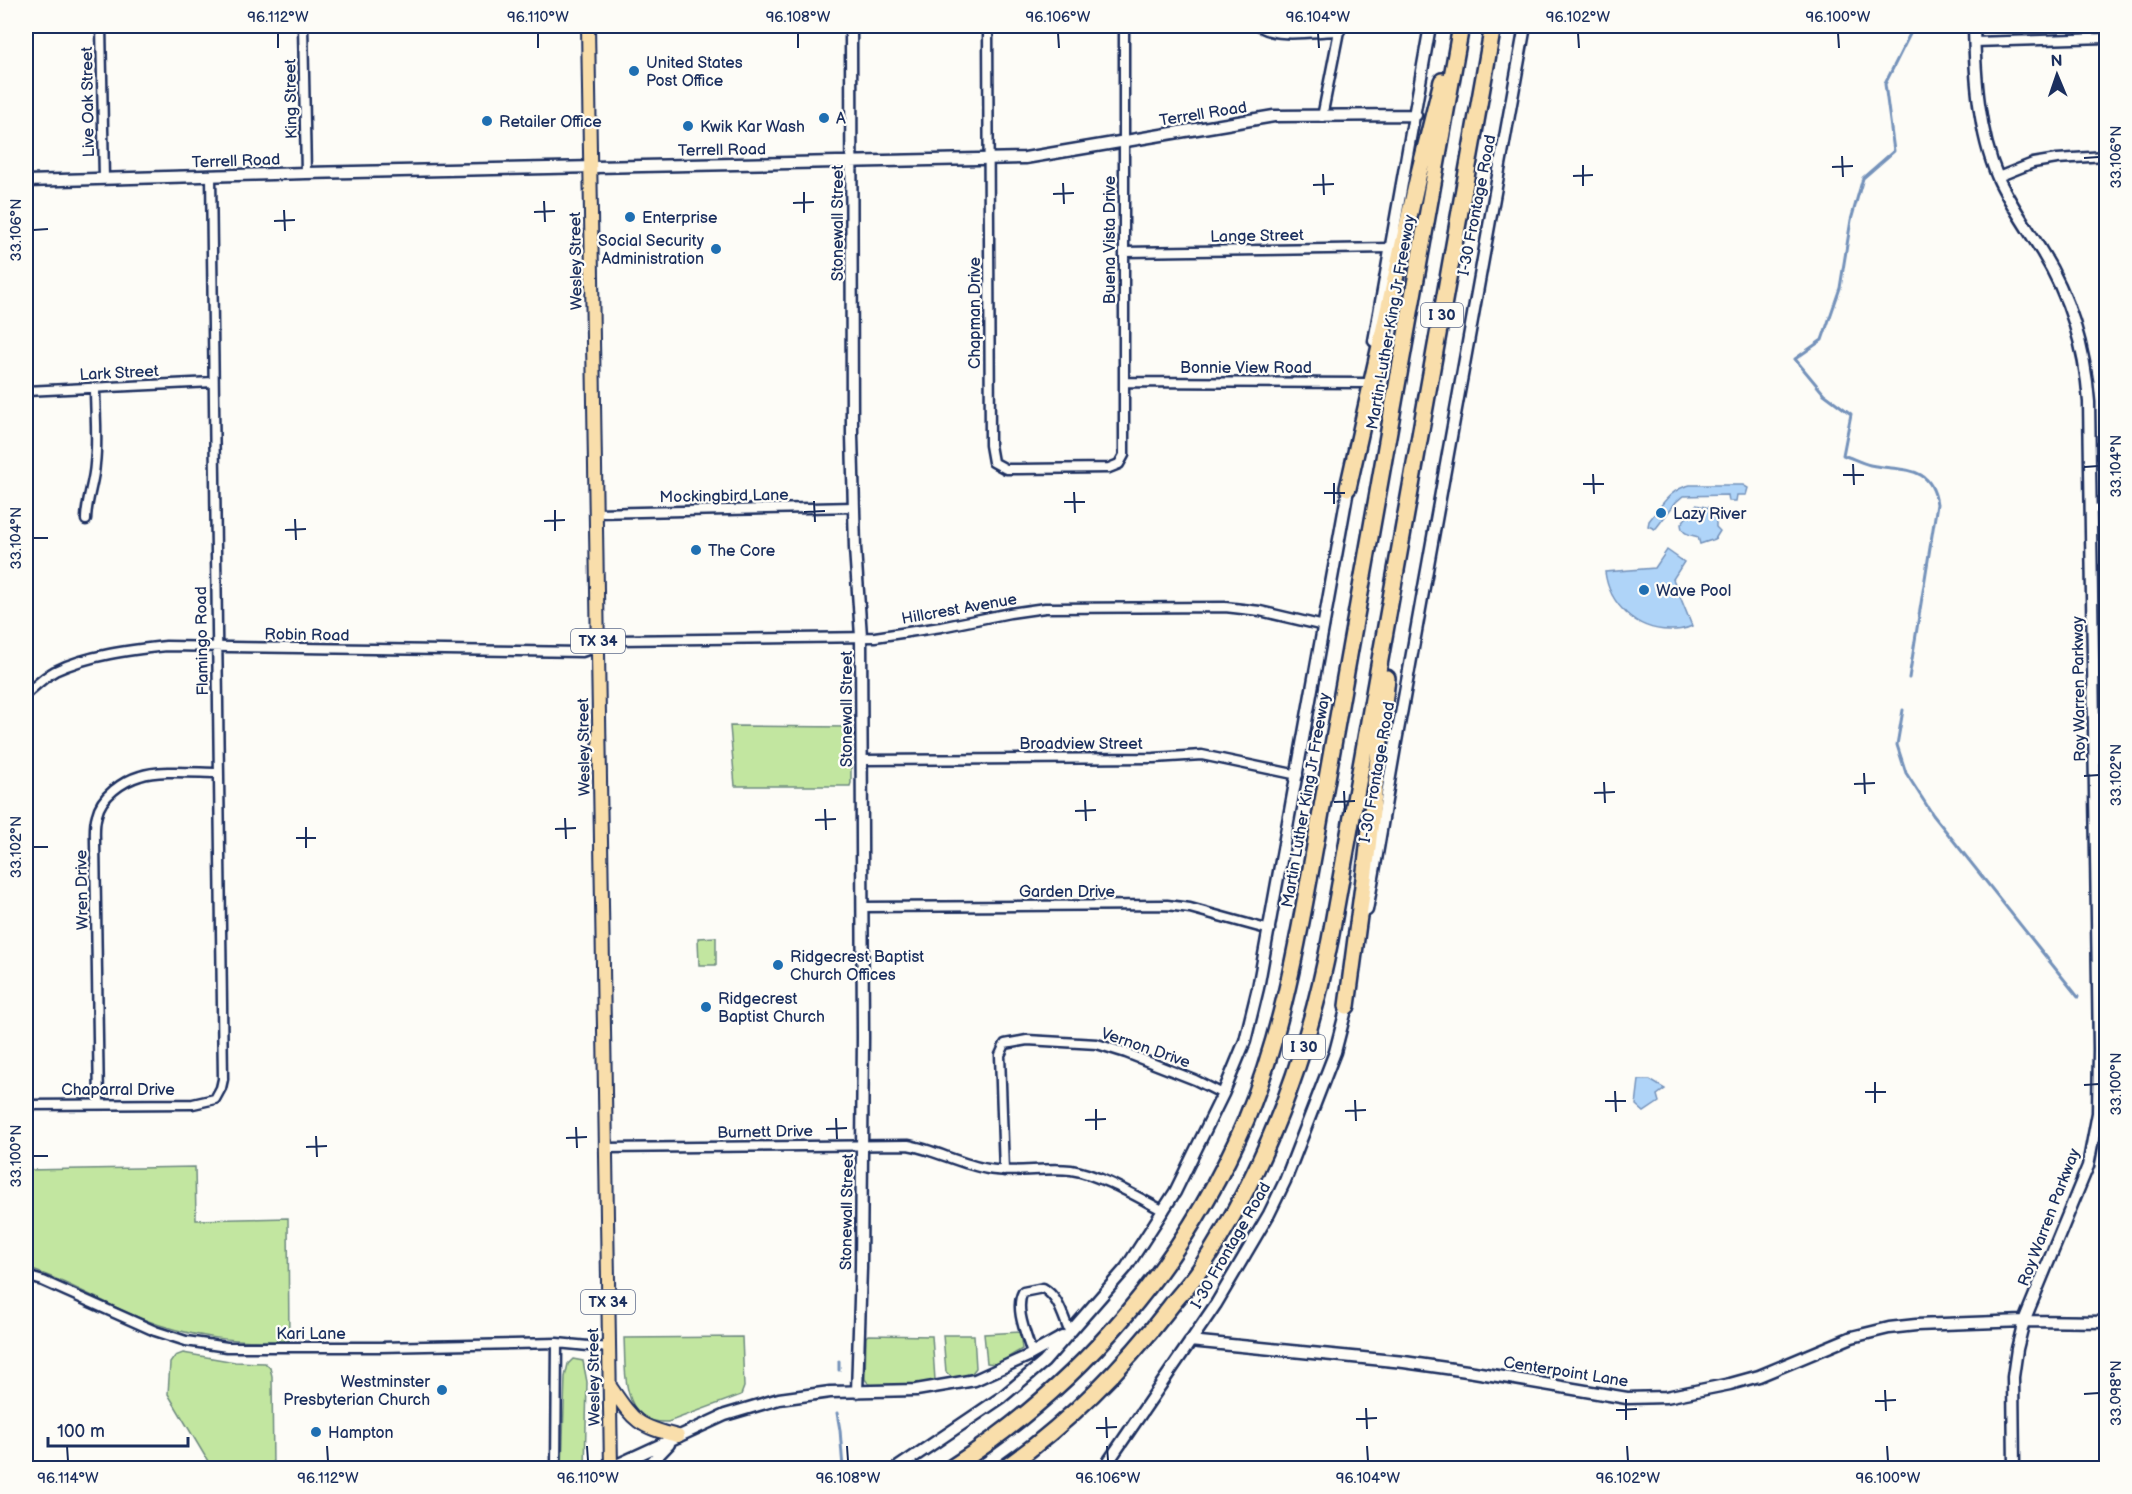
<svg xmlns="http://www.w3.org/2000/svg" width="2132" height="1494" viewBox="0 0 2132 1494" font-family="'Balsamiq Sans',sans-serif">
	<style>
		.green { fill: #c2e6a0; stroke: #6e8a7f; stroke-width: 1.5 }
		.water { fill: #afd4f8; stroke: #7492ba; stroke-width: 1.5 }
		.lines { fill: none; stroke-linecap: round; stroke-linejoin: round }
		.stream { stroke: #7492ba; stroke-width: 3 }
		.street-casing { stroke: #1b2f5e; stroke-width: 13 }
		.secondary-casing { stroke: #1b2f5e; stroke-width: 15 }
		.primary-casing { stroke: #1b2f5e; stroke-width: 16 }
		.highway-casing { stroke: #1b2f5e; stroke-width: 20 }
		.street { stroke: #fdfcf7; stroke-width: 8 }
		.secondary { stroke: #fdfcf7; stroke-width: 10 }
		.primary { stroke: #f9deab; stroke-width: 12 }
		.highway { stroke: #f9deab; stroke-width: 15 }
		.ticks { fill: none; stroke: #1b2f5e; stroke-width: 2 }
		.poi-dot { fill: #1f6fb2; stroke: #fdfcf7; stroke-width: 2 }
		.labels { text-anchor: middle; stroke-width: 4.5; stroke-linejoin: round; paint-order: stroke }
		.shield { fill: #fdfcf7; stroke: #5f6c8c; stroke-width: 1.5 }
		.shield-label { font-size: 15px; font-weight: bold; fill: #1b2f5e }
		.poi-label { font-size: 16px; fill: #1b2f5e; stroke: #fdfcf7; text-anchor: start }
		.street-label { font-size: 16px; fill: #1b2f5e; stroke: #fdfcf7 }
		.neatline { fill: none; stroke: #1b2f5e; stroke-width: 2 }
		.ticks-label { font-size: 15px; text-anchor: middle; fill: #1b2f5e }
	</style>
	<rect width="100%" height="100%" fill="#fdfcf7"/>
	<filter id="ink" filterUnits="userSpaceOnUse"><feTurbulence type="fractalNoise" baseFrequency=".0167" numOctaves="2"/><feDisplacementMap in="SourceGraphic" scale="12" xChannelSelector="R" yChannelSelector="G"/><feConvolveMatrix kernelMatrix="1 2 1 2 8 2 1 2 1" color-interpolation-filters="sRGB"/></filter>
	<g filter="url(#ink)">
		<path class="green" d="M730,726L851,727V783L850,786H735Z
			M716,937V965H699L698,938Z
			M195,1167L196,1220L288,1218L289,1341C234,1342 191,1338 140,1318C101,1302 66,1280 26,1268V1170Z
			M1020,1332L1022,1349L997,1364L987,1363L984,1334Z
			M868,1335L932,1336L935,1380C923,1386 884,1390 872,1385C867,1384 868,1383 865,1379L866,1337Z
			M943,1335H974L976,1368L972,1373L954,1379L946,1372Z
			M742,1337L744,1387L741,1395L668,1422C620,1425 626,1371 624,1338Z
			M183,1353L235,1362L265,1363L270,1368L272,1376L273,1468H212L168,1394L170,1363L175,1356Z
			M573,1359L583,1361L587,1382L585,1468H562L565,1377L568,1364Z"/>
		<path class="water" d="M1690,485H1743L1748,488L1746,495H1737L1736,501H1729L1728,495L1683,496L1676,502L1657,527L1655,529L1648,526L1649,521C1661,506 1670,489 1690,485Z
			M1696,505L1710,508L1716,515V527L1720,531L1715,539L1700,544L1698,537C1689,534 1682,535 1681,524Z
			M1667,550L1684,562L1673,579L1692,626C1684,630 1677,630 1669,630C1636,630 1609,604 1605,572L1655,568Z
			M1639,1080H1650L1665,1089L1657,1095L1659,1102L1644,1112L1636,1105Z"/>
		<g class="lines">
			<path class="stream" d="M1909,678L1937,504C1931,463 1902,472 1870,465C1861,463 1852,458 1843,455L1851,414L1824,394L1795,359L1822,340L1840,288L1851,220L1863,178L1894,151L1885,84L1914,26
				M1903,710L1897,745L1906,773L1933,815L2078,997
				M839,1361V1370
				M837,1413L840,1430L843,1468"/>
			<g class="street-casing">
				<path id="street" d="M101,26L104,179
					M303,26L306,173
					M988,26L990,445L993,462L1006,469H1018L1109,468L1119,464L1124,455V26
					M1260,26C1274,39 1319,31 1340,31
					M1974,42L2106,38
					M1322,117L1340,26
					M1998,177L2033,163L2057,159L2106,156
					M1124,252L1391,248
					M1125,382L1367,383
					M26,391L213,382
					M2091,509L2106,508
					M596,513L854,507
					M86,520C86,501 94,483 95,464C98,439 95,413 95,388
					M26,694C35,686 44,677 55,671C88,655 130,650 166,646L582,652L616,640L875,637L941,627L1010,613L1045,608L1225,607L1260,611L1324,626
					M862,760L1154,758L1202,755L1298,775
					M2096,873H2106
					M862,907L1167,905L1190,908L1270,930
					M99,1104L95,842C95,833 94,824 97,815C101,796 123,781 140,776C158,769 198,773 218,773
					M26,1105L193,1104L215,1099L221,1088L223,1079L211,176
					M606,1148L908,1145C935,1150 960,1164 988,1169C1016,1174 1043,1167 1071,1170C1099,1174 1139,1198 1164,1211
					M1004,1171L1000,1055L1005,1044L1027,1040L1097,1044L1126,1053L1195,1080L1223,1094
					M26,1276L43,1281L155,1331L186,1341L227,1347H380L557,1343L609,1348
					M1032,1354C1027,1336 1014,1309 1023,1292L1043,1288C1059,1297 1063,1317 1070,1333
					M556,1468L557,1343"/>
			</g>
			<g class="secondary-casing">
				<path id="secondary" d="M851,26L852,435L855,548L861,636L863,1037L861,1268L857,1392
					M1974,26C1975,75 1978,131 1998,178C2010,204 2027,227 2042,252C2071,299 2085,348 2089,402L2099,1049L2098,1113L2088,1166L2024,1321L2017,1349L2013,1377L2014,1468
					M26,181L306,173L1025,158L1274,116L1416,115
					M1374,341L1430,26
					M1367,910C1380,843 1389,776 1402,709C1443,481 1483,253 1525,26
					M1190,1341L1404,1362L1474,1372L1627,1398L1666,1397L1730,1384L1759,1376L1852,1337L1889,1328L1916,1325L2024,1321L2106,1322
					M610,1468L725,1415L779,1399L830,1392L916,1390L975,1380L1028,1356L1062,1337
					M646,1468L669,1444
					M897,1468L1002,1397L1044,1362L1126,1268L1175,1192L1223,1094L1245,1041L1258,988L1349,484
					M1104,1468L1216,1304L1269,1214L1285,1181L1335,1052L1348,1002"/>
			</g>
			<g class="primary-casing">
				<path id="primary" d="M588,26L611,1468
					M610,1386C634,1421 636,1426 678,1436"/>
			</g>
			<g class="highway-casing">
				<path id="highway" d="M1348,488L1418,177L1442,81
					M1347,1006L1367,856L1387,678
					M951,1468C1081,1385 1185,1263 1246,1120C1279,1041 1295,957 1310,874L1461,26
					M1005,1468C1068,1423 1123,1368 1170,1307C1179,1295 1190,1284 1199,1271C1265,1171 1307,1058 1330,940L1493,26"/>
			</g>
			<use href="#street" class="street"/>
			<use href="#secondary" class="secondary"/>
			<use href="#primary" class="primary"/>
			<use href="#highway" class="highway"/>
		</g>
	</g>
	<path class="ticks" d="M278,33V48M538,33V48M798,33V48M1058,33L1059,48M1318,33L1319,48M1578,33L1579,48M1838,33L1839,48M1842,156L1843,177M2084,158L2099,157M1583,165V186M1832,167L1853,166M1323,174L1324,195M1573,176L1593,175M1063,183L1064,204M1313,185L1334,184M804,192V213M1053,194L1074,193M544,201L545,222M793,203L814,202M284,210L285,231M534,212L555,211M274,221L295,220M33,230L48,229M1853,464L1854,485M2084,467L2099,466M1593,474L1594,494M1843,475H1864M1334,483V504M1583,484H1604M1074,492L1075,513M1324,493H1345M814,501L815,522M1064,502H1085M555,510V531M804,512L825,511M295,519L296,540M544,521L565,520M285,530L306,529M33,538H48M1864,773L1865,794M2084,776L2099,775M1604,782L1605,803M1854,784L1875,783M1344,791L1345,812M1594,793L1615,792M1085,800L1086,821M1334,802L1355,801M825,809L826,830M1075,811L1096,810M565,818L566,839M815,820L836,819M306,827V848M555,829L576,828M296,838H316M33,847H48M1875,1082V1103M2084,1085L2099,1084M1615,1091L1616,1112M1865,1092H1886M1355,1100L1356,1121M1605,1101H1626M1096,1109V1130M1345,1111L1366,1110M836,1118L837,1139M1085,1120L1106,1119M576,1127L577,1148M826,1129L847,1128M316,1136L317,1157M566,1138L587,1137M306,1147L327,1146M33,1156H48M1885,1390L1886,1411M2084,1394L2099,1393M1626,1399V1420M1875,1401L1896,1400M1366,1408L1367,1429M1616,1410L1637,1409M1106,1417L1107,1438M1356,1419L1377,1418M1096,1428L1117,1427M67,1446L68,1461M327,1446L328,1461M587,1446L588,1461M847,1446L848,1461M1107,1446L1108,1461M1367,1446L1368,1461M1627,1446L1628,1461M1887,1446L1888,1461"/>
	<g class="poi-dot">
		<circle cx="634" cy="71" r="6"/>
		<circle cx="824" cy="118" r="6"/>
		<circle cx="487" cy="121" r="6"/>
		<circle cx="688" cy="126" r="6"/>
		<circle cx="630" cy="217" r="6"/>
		<circle cx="716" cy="249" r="6"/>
		<circle cx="1661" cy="513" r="6"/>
		<circle cx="696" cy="550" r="6"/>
		<circle cx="1644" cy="590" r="6"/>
		<circle cx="778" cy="965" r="6"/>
		<circle cx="706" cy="1007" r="6"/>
		<circle cx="442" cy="1390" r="6"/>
		<circle cx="316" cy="1432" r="6"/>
	</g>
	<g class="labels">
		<g class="shield">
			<rect x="1421" y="303" width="42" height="24" rx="4.5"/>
			<rect x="571" y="629" width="54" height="24" rx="4.5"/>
			<rect x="1283" y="1035" width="42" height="24" rx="4.5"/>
			<rect x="581" y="1290" width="54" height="24" rx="4.5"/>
		</g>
		<g class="shield-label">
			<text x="1442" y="320">I 30</text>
			<text x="598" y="646">TX 34</text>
			<text x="1304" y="1052">I 30</text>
			<text x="608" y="1307">TX 34</text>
		</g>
		<g class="poi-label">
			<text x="646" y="68">United States<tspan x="646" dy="18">Post Office</tspan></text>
			<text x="836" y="124">A</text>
			<text x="499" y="127">Retailer Office</text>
			<text x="700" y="132">Kwik Kar Wash</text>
			<text x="642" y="223">Enterprise</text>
			<text x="704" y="246" text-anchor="end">Social Security<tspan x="704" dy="18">Administration</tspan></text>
			<text x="1673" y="519">Lazy River</text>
			<text x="708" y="556">The Core</text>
			<text x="1656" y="596">Wave Pool</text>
			<text x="790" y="962">Ridgecrest Baptist<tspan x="790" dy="18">Church Offices</tspan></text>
			<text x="718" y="1004">Ridgecrest<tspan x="718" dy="18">Baptist Church</tspan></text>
			<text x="430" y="1387" text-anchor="end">Westminster<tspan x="430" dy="18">Presbyterian Church</tspan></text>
			<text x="328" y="1438">Hampton</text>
		</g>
		<g class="street-label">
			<text transform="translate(290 99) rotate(-91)" y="6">King Street</text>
			<text transform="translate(87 102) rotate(-91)" y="6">Live Oak Street</text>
			<text transform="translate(1203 113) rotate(-9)" y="6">Terrell Road</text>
			<text transform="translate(722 149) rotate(-1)" y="6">Terrell Road</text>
			<text transform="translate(236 160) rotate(-2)" y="6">Terrell Road</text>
			<text transform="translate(1476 205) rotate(-79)" y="6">I-30 Frontage Road</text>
			<text transform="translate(837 223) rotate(-90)" y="6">Stonewall Street</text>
			<text transform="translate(1257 235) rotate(-1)" y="6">Lange Street</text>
			<text transform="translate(1109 240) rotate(-90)" y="6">Buena Vista Drive</text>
			<text transform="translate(575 261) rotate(-91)" y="6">Wesley Street</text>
			<text transform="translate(974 313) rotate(-90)" y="6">Chapman Drive</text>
			<text transform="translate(1390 322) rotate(-80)" y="6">Martin Luther King Jr Freeway</text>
			<text x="1246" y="373">Bonnie View Road</text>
			<text transform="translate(119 372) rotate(-3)" y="6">Lark Street</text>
			<text transform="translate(724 495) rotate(-1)" y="6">Mockingbird Lane</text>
			<text transform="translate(959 608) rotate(-10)" y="6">Hillcrest Avenue</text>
			<text transform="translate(307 634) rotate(1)" y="6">Robin Road</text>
			<text transform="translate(201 641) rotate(-91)" y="6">Flamingo Road</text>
			<text transform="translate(2078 689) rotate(-91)" y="6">Roy Warren Parkway</text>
			<text transform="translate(846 709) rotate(-90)" y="6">Stonewall Street</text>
			<text x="1081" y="749">Broadview Street</text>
			<text transform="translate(583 747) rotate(-91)" y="6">Wesley Street</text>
			<text transform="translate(1376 772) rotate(-80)" y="6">I-30 Frontage Road</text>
			<text transform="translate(1305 800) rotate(-80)" y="6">Martin Luther King Jr Freeway</text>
			<text transform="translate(81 890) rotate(-91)" y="6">Wren Drive</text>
			<text x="1067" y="897">Garden Drive</text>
			<text transform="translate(1146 1047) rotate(19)" y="6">Vernon Drive</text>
			<text x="118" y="1095">Chaparral Drive</text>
			<text transform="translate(765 1131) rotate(-1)" y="6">Burnett Drive</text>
			<text transform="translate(846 1212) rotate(-89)" y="6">Stonewall Street</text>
			<text transform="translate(2048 1217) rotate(-69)" y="6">Roy Warren Parkway</text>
			<text transform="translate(1230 1245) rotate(-60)" y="6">I-30 Frontage Road</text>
			<text x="311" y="1339">Kari Lane</text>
			<text transform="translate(1566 1371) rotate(9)" y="6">Centerpoint Lane</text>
			<text transform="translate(593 1377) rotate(-91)" y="6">Wesley Street</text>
		</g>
	</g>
	<rect width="2132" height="1494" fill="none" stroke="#fdfcf7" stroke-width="66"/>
	<g transform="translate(2057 75) rotate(358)" stroke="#fdfcf7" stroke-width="4.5" paint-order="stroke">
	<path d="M0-4.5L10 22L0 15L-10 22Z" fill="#1b2f5e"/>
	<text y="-9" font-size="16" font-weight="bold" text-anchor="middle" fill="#1b2f5e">N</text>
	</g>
	<path d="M48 1437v9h140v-9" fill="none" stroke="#1b2f5e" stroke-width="3"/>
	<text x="57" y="1437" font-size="18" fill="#1b2f5e" stroke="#fdfcf7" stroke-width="4.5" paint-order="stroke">100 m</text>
	<rect x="33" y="33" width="2066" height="1428" class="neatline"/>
	<g class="ticks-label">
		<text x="278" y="22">96.112°W</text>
		<text x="538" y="22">96.110°W</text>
		<text x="798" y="22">96.108°W</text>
		<text x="1058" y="22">96.106°W</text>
		<text x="1318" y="22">96.104°W</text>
		<text x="1578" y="22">96.102°W</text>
		<text x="1838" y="22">96.100°W</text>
		<text transform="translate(2116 157) rotate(-90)" y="5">33.106°N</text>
		<text transform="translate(16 230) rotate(-90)" y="5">33.106°N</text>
		<text transform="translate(2116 466) rotate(-90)" y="5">33.104°N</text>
		<text transform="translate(16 538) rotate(-90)" y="5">33.104°N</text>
		<text transform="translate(2116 775) rotate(-90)" y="5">33.102°N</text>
		<text transform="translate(16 847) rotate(-90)" y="5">33.102°N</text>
		<text transform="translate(2116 1084) rotate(-90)" y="5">33.100°N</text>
		<text transform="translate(16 1156) rotate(-90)" y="5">33.100°N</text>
		<text transform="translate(2116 1393) rotate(-90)" y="5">33.098°N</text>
		<text x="68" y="1483">96.114°W</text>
		<text x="328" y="1483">96.112°W</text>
		<text x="588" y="1483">96.110°W</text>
		<text x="848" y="1483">96.108°W</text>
		<text x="1108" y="1483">96.106°W</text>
		<text x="1368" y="1483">96.104°W</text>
		<text x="1628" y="1483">96.102°W</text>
		<text x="1888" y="1483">96.100°W</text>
	</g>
</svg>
